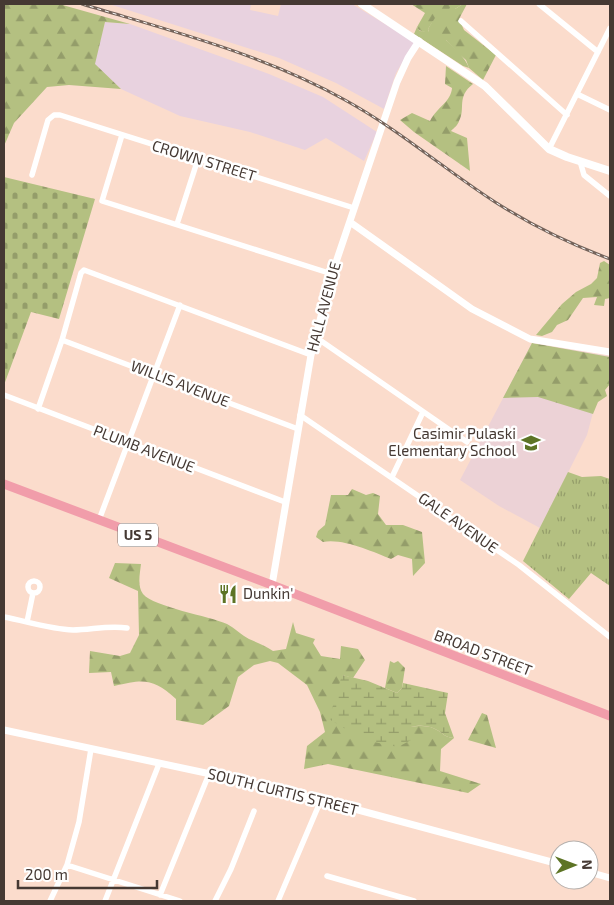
<svg xmlns="http://www.w3.org/2000/svg" width="614" height="905" viewBox="0 0 614 905" font-family="'Exo 2',sans-serif">
	<style>
		.industrial { fill: #e8d2df }
		.education { fill: #ecd2d6 }
		.green { fill: #b4c081 }
		.forest { fill: url(#forest-firs) }
		.wetland { fill: url(#wetland-marsh) }
		.cemetery { fill: url(#cemetery-stones) }
		.park { fill: url(#park-tufts) }
		.lines { fill: none; stroke-linecap: round; stroke-linejoin: round }
		.minor { stroke: #fff; stroke-width: 5.5 }
		.tertiary { stroke: #fff; stroke-width: 7 }
		.secondary { stroke: #fff; stroke-width: 8 }
		.primary { stroke: #f19daa; stroke-width: 9 }
		.rail-casing { stroke: #75645b; stroke-width: 3 }
		.rail { stroke: #fff; stroke-width: 1; stroke-dasharray: 4; stroke-linecap: butt }
		.labels { text-anchor: middle; stroke-width: 5; stroke-linejoin: round; paint-order: stroke }
		.shield { fill: #fff; stroke: #7d7470; stroke-width: 1 }
		.shield-label { font-size: 14px; font-weight: bold; fill: #453933 }
		.street-label { font-size: 15px; fill: #453933; stroke: #fff }
		.poi-label { font-size: 15px; fill: #453933; stroke: #fff; text-anchor: end }
	</style>
	<defs>
		<pattern id="forest-firs" width="22" height="20" patternUnits="userSpaceOnUse" patternTransform="scale(1.25)"><rect width="22" height="20" fill="#b4c081"/><path d="M5 1l3.5 6h-7zM16 11l3.5 6h-7z" fill="#949d6a"/></pattern>
		<pattern id="wetland-marsh" width="20" height="14" patternUnits="userSpaceOnUse" patternTransform="scale(1.25)"><rect width="20" height="14" fill="#b4c081"/><path d="M1 5h8M5 5V1M11 12h8M15 12V8" fill="none" stroke="#949d6a"/></pattern>
		<pattern id="cemetery-stones" width="16" height="16" patternUnits="userSpaceOnUse" patternTransform="scale(1.25)"><rect width="16" height="16" fill="#b4c081"/><path d="M2 7V4a2 2 0 0 1 4 0v3zM10 15v-3a2 2 0 0 1 4 0v3z" fill="#949d6a"/></pattern>
		<pattern id="park-tufts" width="24" height="20" patternUnits="userSpaceOnUse" patternTransform="scale(1.25)"><rect width="24" height="20" fill="#b4c081"/><path d="M3 7l-1-3M5 7V3M7 7l1-3M15 17l-1-3M17 17v-4M19 17l1-3" fill="none" stroke="#949d6a"/></pattern>
	</defs>
	<rect width="100%" height="100%" fill="#fbdccc"/>
	<path class="industrial" d="M109,4H251L250,10L278,16L281,4H352L415,42L396,73L384,109L336,83L279,58Z
		M105,22L130,24L269,74L323,97L377,132L364,161L326,138L305,150L250,132L180,116L121,89L94,64Z"/>
	<path class="education" d="M532,343L608,356L587,435L540,528L499,506L460,480Z"/>
	<path class="green" d="M450,4H463L455,9V20L446,40C455,49 465,57 469,68L463,66L414,34L417,27L420,31L429,32L428,29L435,17L450,8Z"/>
	<path class="forest" d="M4,4H59L130,24L105,22L95,64L121,89L69,85L47,87L14,123L4,146Z
		M411,4H450V8L446,14L435,18L428,29L429,32C424,32 420,32 417,27L425,13Z
		M463,4H467L459,19L464,30L496,55L483,80L469,68L466,60L459,54L446,40L441,38L438,31L448,20H454L455,9Z
		M446,66L473,84C456,97 466,109 459,121C458,125 454,128 451,131L467,138L470,171L414,132L400,120L412,113L430,121C437,107 451,102 452,88L445,84Z
		M604,261L610,265V298L605,299L604,306L594,305L597,297L583,298L568,320L557,325L552,332L542,336L536,335L562,304L576,292L591,284L597,278L600,263Z
		M532,343L610,357V384L605,390L607,396L598,402L593,414L538,397L503,398Z
		M352,489L366,495L373,493L380,496L378,514L386,525H403L422,532L425,563L413,576L412,559L398,555L391,559C373,552 343,538 323,542L316,537L318,531L325,525L331,495H348Z
		M115,563L141,564C140,573 137,586 143,594C154,607 209,616 227,624C235,628 241,635 249,639C258,643 266,646 273,651L286,649L293,622L296,633L315,639L313,643L321,656L340,659L341,646L358,649L365,660L353,678L342,675L410,727C418,726 428,725 435,729C444,733 443,737 454,738L441,749L440,771L481,784L468,793L328,764L304,769L307,746L325,732L320,712L307,685L278,663L270,661L254,665L238,677L229,706L203,725L176,720V699C153,678 144,679 114,686L111,672L89,673L90,651L120,656L130,653L139,635L138,591L109,578Z
		M390,661L394,663L398,661L405,668L402,688L397,693L385,688Z
		M482,713L487,715L496,748L468,740Z"/>
	<path class="wetland" d="M342,675L368,681L397,693L402,688L403,683L448,693L445,713L454,738C443,737 444,733 435,729C428,725 418,725 411,727L413,739L398,747L364,740L329,719Z"/>
	<path class="cemetery" d="M4,177L95,199L59,319L31,312L4,385Z"/>
	<path class="park" d="M568,472L582,477L601,476L610,479V586L591,573L569,599L523,561Z"/>
	<g class="lines">
		<path class="minor" d="M539,4L598,52
			M461,21L567,115
			M577,94L610,110
			M122,135L102,201L332,274
			M549,149L610,28
			M580,161L584,175L610,196
			M32,175L48,120L54,115H60L354,208
			M177,224L198,159
			M314,336L467,442
			M62,340L298,429
			M4,395L285,502
			M38,409L62,340L81,273L84,270L311,355
			M300,415L519,565L610,637
			M392,477L423,412
			M99,520L180,305
			M28 587a6 6 0 1 1 12 0a6 6 0 1 1-12 0Z
			M4,617C26,621 50,629 73,630C91,630 108,625 127,628
			M27,622L33,593
			M67,865L180,901
			M327,876L414,901
			M160,895L209,774
			M50,901L67,865L79,822L91,749
			M105,901L159,764
			M215,901L231,869L254,811
			M278,901L321,800"/>
		<path class="tertiary" d="M350,222L472,309L530,339L610,352
			M272,585L311,355L332,274L397,82L408,58L419,41
			M4,730L220,776L321,800L559,864
			M589,872L610,878"/>
		<path class="secondary" d="M362,4L485,86L549,149L567,157L610,171"/>
		<path class="primary" d="M4,484L272,585L610,716"/>
		<g class="rail-casing">
			<path id="rail" d="M82,4C171,31 263,54 345,100C398,129 444,169 495,202C531,225 570,244 610,259"/>
		</g>
		<use href="#rail" class="rail"/>
	</g>
	<defs>
		<g id="school-bare" transform="scale(1.5)"><path d="M0-5L7-2L0 1L-7-2ZM-4 1L0 2.5L4 1V4Q0 6-4 4Z" fill="#5d7425" stroke="#fff" stroke-width="2.5" paint-order="stroke"/></g>
		<g id="restaurant-bare" transform="scale(1.5)"><path d="M-5-6h1v4h1v-4h1v4h1v-4h1v5L-1.5 .5V6h-2V.5L-5-1ZM5-6V6H3V1.5H1.5Q1.5-4 5-6Z" fill="#5d7425" stroke="#fff" stroke-width="2.5" paint-order="stroke"/></g>
	</defs>
	<g fill-rule="evenodd">
		<use href="#school-bare" x="531" y="443"/>
		<use href="#restaurant-bare" x="228" y="594"/>
	</g>
	<g class="labels">
		<rect class="shield" x="118" y="523.5" width="40" height="23" rx="4"/>
		<g class="shield-label">
			<text x="138" y="540">US 5</text>
		</g>
		<g class="street-label">
			<text transform="translate(204 161) rotate(17)" y="5">CROWN STREET</text>
			<text transform="translate(324 307) rotate(-75)" y="5">HALL AVENUE</text>
			<text transform="translate(180 384) rotate(21)" y="5">WILLIS AVENUE</text>
			<text transform="translate(144 449) rotate(21)" y="5">PLUMB AVENUE</text>
			<text transform="translate(458 523) rotate(35)" y="5">GALE AVENUE</text>
			<text transform="translate(483 653) rotate(21)" y="5">BROAD STREET</text>
			<text transform="translate(283 792) rotate(14)" y="5">SOUTH CURTIS STREET</text>
		</g>
		<g class="poi-label">
			<text x="516" y="439">Casimir Pulaski<tspan x="516" dy="17">Elementary School</tspan></text>
			<text x="243" y="599" text-anchor="start">Dunkin'</text>
		</g>
	</g>
	<rect width="614" height="905" fill="none" stroke="#453933" stroke-width="10"/>
	<g transform="translate(574 865) rotate(89)"><circle r="24" fill="#ffffff" stroke="#b5b0ad"/>
	<path d="M0-4L9 19L0 12L-9 19Z" fill="#5d7425"/>
	<text y="-8" font-size="14" font-weight="bold" text-anchor="middle" fill="#453933">N</text>
	</g>
	<path d="M18 880v8h139v-8" fill="none" stroke="#453933" stroke-width="2.5"/>
	<text x="25" y="880" font-size="15" fill="#453933" stroke="#ffffff" stroke-width="4" paint-order="stroke">200 m</text>
</svg>
